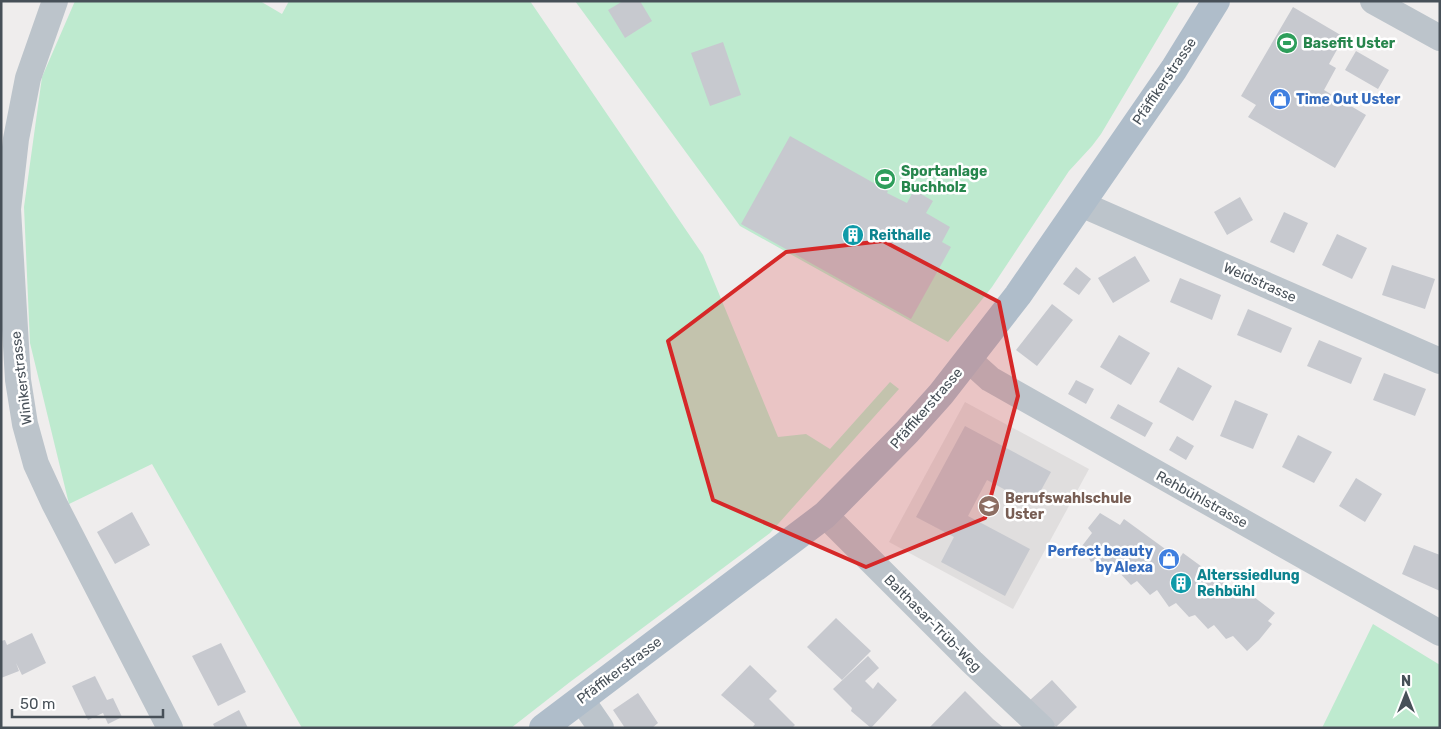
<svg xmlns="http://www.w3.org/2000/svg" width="1441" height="729" viewBox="0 0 1441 729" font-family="Rubik,sans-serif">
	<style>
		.education { fill: #e0dede }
		.green { fill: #beeacf }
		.building { fill: #c7c9cf }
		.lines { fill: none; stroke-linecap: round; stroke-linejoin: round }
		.minor { stroke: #bcc4cb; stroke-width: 26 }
		.major { stroke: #afbdca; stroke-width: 28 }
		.marked { fill: #d62828; fill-opacity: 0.2; stroke: #d62828; stroke-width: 4; stroke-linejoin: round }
		.labels { text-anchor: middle; stroke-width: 5; stroke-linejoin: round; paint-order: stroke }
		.leisure-label { font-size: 14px; font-weight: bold; fill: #27864d; stroke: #fff; text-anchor: start }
		.street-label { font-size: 14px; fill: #475058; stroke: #fff }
		.shop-label { font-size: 14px; font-weight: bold; fill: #366cbe; stroke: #fff; text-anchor: start }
		.culture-label { font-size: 14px; font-weight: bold; fill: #0d838f; stroke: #fff; text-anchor: start }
		.education-label { font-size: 14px; font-weight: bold; fill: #785e54; stroke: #fff; text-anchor: start }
	</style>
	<rect width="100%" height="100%" fill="#efeded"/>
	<path class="education" d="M965,402L1089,469L1013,609L889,542Z"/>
	<path class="green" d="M75,1H260L282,14L289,1H530L703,255L778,437L806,434L830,449L890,382L899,389L770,533L570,682L511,728H302L152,464L69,504L30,343L24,207L42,77Z
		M575,1H1180L1101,134L1092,146L1069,171L992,287L948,342L740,226Z
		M1373,624L1440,665V728H1322Z"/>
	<path class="building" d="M623,1H640L652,21L625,38L608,10Z
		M1293,7L1344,37L1329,64L1336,68L1324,90L1366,115L1335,168L1248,117L1256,105L1241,96Z
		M723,42L741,95L710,106L691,53Z
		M1356,51L1389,70L1378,89L1345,70Z
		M790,136L888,191L887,193L907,203L914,190L933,201L926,213L950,227L942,242L951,247L911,319L741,224Z
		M1240,197L1253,220L1227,235L1214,212Z
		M1284,212L1308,223L1294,253L1270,242Z
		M1337,234L1367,248L1352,279L1322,265Z
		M1135,256L1150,281L1113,303L1098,278Z
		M1392,265L1435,279L1425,309L1382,295Z
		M1076,267L1091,279L1079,295L1063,284Z
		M1180,278L1221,295L1212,320L1170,302Z
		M1052,304L1073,320L1037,366L1016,350Z
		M1248,309L1292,328L1281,353L1237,335Z
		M1119,335L1150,353L1131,385L1100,367Z
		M1319,340L1362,358L1351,384L1307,366Z
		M1178,367L1212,386L1193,421L1159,402Z
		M1384,373L1426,389L1415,416L1373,400Z
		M1076,380L1094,389L1086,404L1068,394Z
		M1235,400L1268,414L1253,449L1220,436Z
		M1118,404L1153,423L1145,437L1110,418Z
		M965,426L1051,472L1033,505L987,480L968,516L1030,549L1005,596L941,562L954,537L916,517Z
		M1298,435L1332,452L1314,483L1282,467Z
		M1177,436L1194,446L1186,460L1169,450Z
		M1356,478L1382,494L1365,522L1339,506Z
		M132,512L150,545L115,564L97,532Z
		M1100,513L1120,525L1124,519L1179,559L1183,553L1235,591L1241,587L1275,613L1268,621L1272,624L1259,640L1247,651L1233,636L1226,639L1214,625L1208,629L1195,615L1189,617L1176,603L1169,607L1157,590L1150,595L1137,581L1131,585L1116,569L1111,573L1098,558L1091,562L1082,546L1092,533L1088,528Z
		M1414,545L1440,555V591L1402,574Z
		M836,618L871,651L842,680L807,647Z
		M32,633L46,663L22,675L16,663L19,671L1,678V641L5,640L7,645Z
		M221,643L246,692L218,706L192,656Z
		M868,656L879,668L865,681L873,689L878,682L897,700L871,728L851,711L852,708L833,689Z
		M750,665L777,691L769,699L795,725L792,728H752L755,724L721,695Z
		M95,676L107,700L113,698L122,717L108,724L103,713L88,720L72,686Z
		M1052,680L1077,707L1056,727L1030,700Z
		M965,691L993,719L1004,728H929Z
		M638,693L658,723L652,728H625L613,710Z
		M239,710L248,728H215L213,724Z"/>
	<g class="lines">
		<path class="minor" d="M55,1L28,78L16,139L8,209L18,380L25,424L36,464L54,503L170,728
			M1373,1L1440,38
			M1081,204L1440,361
			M969,360L990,379L1440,633
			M825,515L972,662L1042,728
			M581,699L601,728"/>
		<path class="major" d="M543,728L825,515L907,432L941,394L1018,295L1174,69L1216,1"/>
	</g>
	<path class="marked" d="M883,241L999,302L1018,396L985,518L866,567L713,500L668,341L786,252Z"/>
	<defs>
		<g id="stadium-disc" transform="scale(1.125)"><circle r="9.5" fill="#2e9e5b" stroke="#fff"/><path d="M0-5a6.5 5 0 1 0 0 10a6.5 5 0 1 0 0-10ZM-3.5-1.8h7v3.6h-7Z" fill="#fff"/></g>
		<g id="shop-disc" transform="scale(1.125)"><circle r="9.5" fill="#3f7fe0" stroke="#fff"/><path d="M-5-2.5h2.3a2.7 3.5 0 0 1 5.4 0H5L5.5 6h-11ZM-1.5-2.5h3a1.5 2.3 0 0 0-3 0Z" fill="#fff"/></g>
		<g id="building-disc" transform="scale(1.125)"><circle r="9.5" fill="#0f9aa8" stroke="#fff"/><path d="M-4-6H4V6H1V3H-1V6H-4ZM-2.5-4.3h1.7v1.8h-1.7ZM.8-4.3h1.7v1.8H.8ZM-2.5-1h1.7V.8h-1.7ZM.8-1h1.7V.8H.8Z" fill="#fff"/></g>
		<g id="school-disc" transform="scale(1.125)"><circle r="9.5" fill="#8d6e63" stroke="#fff"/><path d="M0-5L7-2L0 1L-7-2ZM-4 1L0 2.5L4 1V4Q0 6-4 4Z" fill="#fff"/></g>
	</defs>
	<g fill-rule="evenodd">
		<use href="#stadium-disc" x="1287" y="43"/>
		<use href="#shop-disc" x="1280" y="99"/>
		<use href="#stadium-disc" x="885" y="179"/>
		<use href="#building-disc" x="853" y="235"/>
		<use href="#school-disc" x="989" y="506"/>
		<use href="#shop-disc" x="1169" y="559"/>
		<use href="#building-disc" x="1181" y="583"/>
	</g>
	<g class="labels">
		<g class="leisure-label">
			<text x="1303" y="48">Basefit Uster</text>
			<text x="901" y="176">Sportanlage<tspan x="901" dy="16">Buchholz</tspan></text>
		</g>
		<g class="street-label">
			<text transform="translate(1164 81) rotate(-56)" y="5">Pfäffikerstrasse</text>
			<text transform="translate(1260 282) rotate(24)" y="5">Weidstrasse</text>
			<text transform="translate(21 378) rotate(-97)" y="5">Winikerstrasse</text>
			<text transform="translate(926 408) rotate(-49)" y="5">Pfäffikerstrasse</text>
			<text transform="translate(1202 499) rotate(29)" y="5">Rehbühlstrasse</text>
			<text transform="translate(933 623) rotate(45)" y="5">Balthasar-Trüb-Weg</text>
			<text transform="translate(619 670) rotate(-37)" y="5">Pfäffikerstrasse</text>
		</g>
		<g class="shop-label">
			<text x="1296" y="104">Time Out Uster</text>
			<text x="1153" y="556" text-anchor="end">Perfect beauty<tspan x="1153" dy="16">by Alexa</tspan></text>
		</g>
		<g class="culture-label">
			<text x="869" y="240">Reithalle</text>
			<text x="1197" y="580">Alterssiedlung<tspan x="1197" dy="16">Rehbühl</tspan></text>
		</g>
		<g class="education-label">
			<text x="1005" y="503">Berufswahlschule<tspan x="1005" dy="16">Uster</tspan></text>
		</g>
	</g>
	<rect width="1441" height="729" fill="none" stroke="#475058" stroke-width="5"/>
	<g transform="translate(1406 694)" stroke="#ffffff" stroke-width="4" paint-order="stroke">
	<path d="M0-4L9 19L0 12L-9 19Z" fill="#475058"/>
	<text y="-8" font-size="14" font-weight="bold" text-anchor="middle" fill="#475058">N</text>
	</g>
	<path d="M12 709v8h151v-8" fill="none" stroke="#475058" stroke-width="2.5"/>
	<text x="20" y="709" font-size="15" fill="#475058" stroke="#ffffff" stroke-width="4" paint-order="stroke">50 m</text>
</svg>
